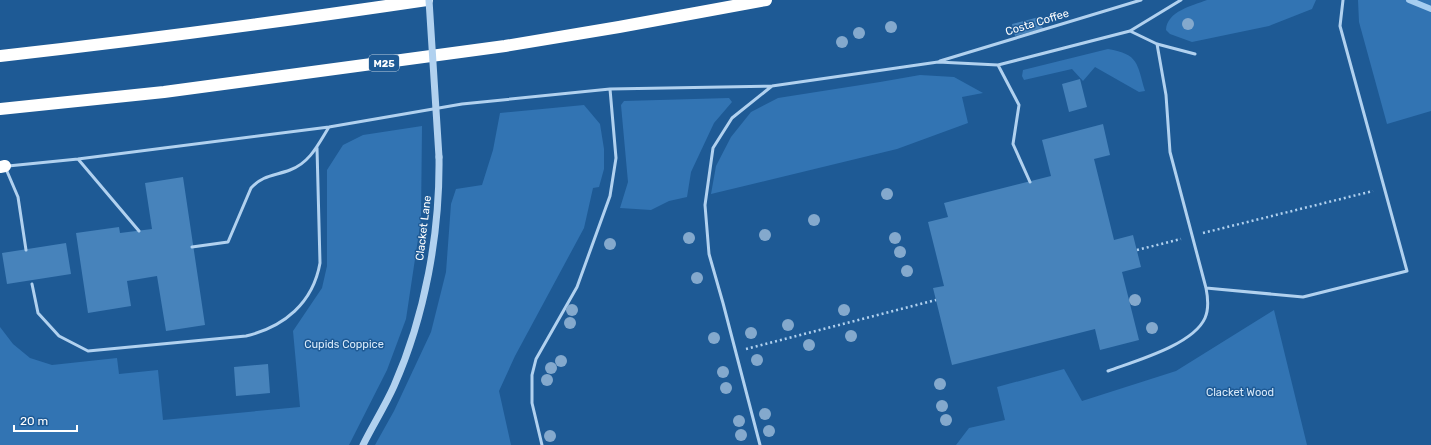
<svg xmlns="http://www.w3.org/2000/svg" width="1431" height="445" viewBox="0 0 1431 445" font-family="Rubik,sans-serif">
	<style>
		.green { fill: #3274b3 }
		.lines { fill: none; stroke-linecap: round; stroke-linejoin: round }
		.stream { stroke: #a5cdf0; stroke-width: 6 }
		.building { fill: #4783bb }
		.path { stroke: #b1d1ef; stroke-width: 2.5; stroke-dasharray: 2 3; stroke-linecap: butt }
		.service { stroke: #b1d1ef; stroke-width: 3 }
		.tertiary { stroke: #b1d1ef; stroke-width: 7 }
		.motorway { stroke: #fff; stroke-width: 12 }
		.tertiary-bridge { stroke: #b1d1ef; stroke-width: 7 }
		.tree { fill: #84a9cd }
		.labels { text-anchor: middle; stroke-width: 3; stroke-linejoin: round; paint-order: stroke }
		.shield { fill: #1e5a95; stroke: #bccedf; stroke-width: 1 }
		.shield-label { font-size: 10px; font-weight: bold; fill: #fff }
		.street-label { font-size: 11px; fill: #fff; stroke: #1e5a95 }
		.park-label { font-size: 11px; fill: #d8eafa; stroke: #1e5a95 }
	</style>
	<rect width="100%" height="100%" fill="#1e5a95"/>
	<path class="green" d="M1207,0H1316L1312,9L1269,26L1192,42L1170,34L1166,30C1167,11 1192,6 1207,0Z
		M1358,0H1431V111L1387,124L1359,22Z
		M1108,49C1139,54 1137,64 1145,91L1139,92L1095,67L1083,81L1072,69L1024,80L1022,76L1023,70Z
		M920,75L954,77L983,93L962,97L968,123L897,149L711,194L716,166L731,137L751,112L778,98L880,82Z
		M729,98L732,102L714,123L691,172L687,197L669,201L651,210L620,208L628,182L621,105L624,101Z
		M584,105L600,124L604,149V169L599,187L593,188L584,228L515,356L499,391L511,445H375L394,411L431,332L446,272L451,204L456,189L482,185L493,150L500,113Z
		M422,126L421,219L406,319L387,370L349,445H0V327L13,344L30,358L52,365L117,358L119,374L158,370L163,420L300,407L293,331L322,288L327,266V170L343,145L363,135Z
		M1274,310L1307,445H956L969,428L1005,420L997,387L1064,369L1082,401L1176,371Z"/>
	<g class="lines">
		<path class="stream" d="M1409,0L1431,9"/>
	</g>
	<path class="building" d="M1039,17L1043,29L1015,36L1012,24Z
		M1080,79L1087,107L1069,112L1062,84Z
		M1103,124L1110,155L1094,159L1114,240L1133,235L1141,267L1122,272L1139,340L1100,350L1095,329L952,365L933,288L944,286L928,222L948,217L944,203L1051,176L1042,140Z
		M183,177L205,325L166,331L157,276L127,281L131,306L88,313L76,233L119,227L120,233L152,229L145,183Z
		M66,243L71,274L7,284L2,253Z
		M268,364L270,393L236,396L234,367Z"/>
	<g class="lines">
		<path class="path" d="M1203,233L1373,191
			M1137,250L1181,239
			M746,349L936,300"/>
		<path class="service" d="M1130,31L1157,44L1195,54
			M940,61L1141,0
			M998,65L1019,105L1013,144L1030,182
			M78,159L139,231
			M8,166L78,159L329,127L462,104L610,89L772,86L938,62L998,65L1130,31L1181,0
			M6,169L18,197L26,250
			M192,247L228,242L251,188C263,175 274,176 290,170C310,163 319,143 329,127
			M32,284L38,313L59,336L88,351L246,336C284,327 313,303 320,263L317,148
			M1206,288L1303,297L1407,271L1340,26L1343,0
			M1108,371C1135,361 1193,345 1205,318C1209,309 1208,298 1206,288L1170,152L1166,95L1157,44
			M542,445L532,403V375L536,359L577,287L610,196L616,158L610,89
			M760,445L723,303L709,254L705,205L713,148L732,118L772,86"/>
		<path class="tertiary" d="M363,445C373,425 385,406 394,386C425,316 440,233 439,157"/>
		<path class="motorway" d="M0,56C143,40 285,21 427,0
			M0,109L164,92L505,46L619,27L766,0
			M0,167L5,166"/>
		<path class="tertiary-bridge" d="M429,0L439,157"/>
	</g>
	<g class="tree">
		<circle cx="1188" cy="24" r="6"/>
		<circle cx="891" cy="27" r="6"/>
		<circle cx="859" cy="33" r="6"/>
		<circle cx="842" cy="42" r="6"/>
		<circle cx="887" cy="194" r="6"/>
		<circle cx="814" cy="220" r="6"/>
		<circle cx="765" cy="235" r="6"/>
		<circle cx="689" cy="238" r="6"/>
		<circle cx="895" cy="238" r="6"/>
		<circle cx="610" cy="244" r="6"/>
		<circle cx="900" cy="252" r="6"/>
		<circle cx="907" cy="271" r="6"/>
		<circle cx="697" cy="278" r="6"/>
		<circle cx="1135" cy="300" r="6"/>
		<circle cx="572" cy="310" r="6"/>
		<circle cx="844" cy="310" r="6"/>
		<circle cx="570" cy="323" r="6"/>
		<circle cx="788" cy="325" r="6"/>
		<circle cx="1152" cy="328" r="6"/>
		<circle cx="751" cy="333" r="6"/>
		<circle cx="851" cy="336" r="6"/>
		<circle cx="714" cy="338" r="6"/>
		<circle cx="809" cy="345" r="6"/>
		<circle cx="757" cy="360" r="6"/>
		<circle cx="561" cy="361" r="6"/>
		<circle cx="551" cy="368" r="6"/>
		<circle cx="723" cy="372" r="6"/>
		<circle cx="547" cy="380" r="6"/>
		<circle cx="940" cy="384" r="6"/>
		<circle cx="726" cy="388" r="6"/>
		<circle cx="942" cy="406" r="6"/>
		<circle cx="765" cy="414" r="6"/>
		<circle cx="946" cy="420" r="6"/>
		<circle cx="739" cy="421" r="6"/>
		<circle cx="769" cy="431" r="6"/>
		<circle cx="741" cy="435" r="6"/>
		<circle cx="550" cy="436" r="6"/>
	</g>
	<g class="labels">
		<rect class="shield" x="369" y="55" width="30" height="16" rx="3"/>
		<g class="shield-label">
			<text x="384" y="67">M25</text>
		</g>
		<g class="street-label">
			<text transform="translate(1037 22) rotate(-17)" y="4">Costa Coffee</text>
			<text transform="translate(423 228) rotate(-83)" y="4">Clacket Lane</text>
		</g>
		<g class="park-label">
			<text x="344" y="348">Cupids Coppice</text>
			<text x="1240" y="396">Clacket Wood</text>
		</g>
	</g>
	<path d="M14 425v6h63v-6" fill="none" stroke="#ffffff" stroke-width="2"/>
	<text x="20" y="425" font-size="12" fill="#ffffff" stroke="#1e5a95" stroke-width="3" paint-order="stroke">20 m</text>
</svg>
